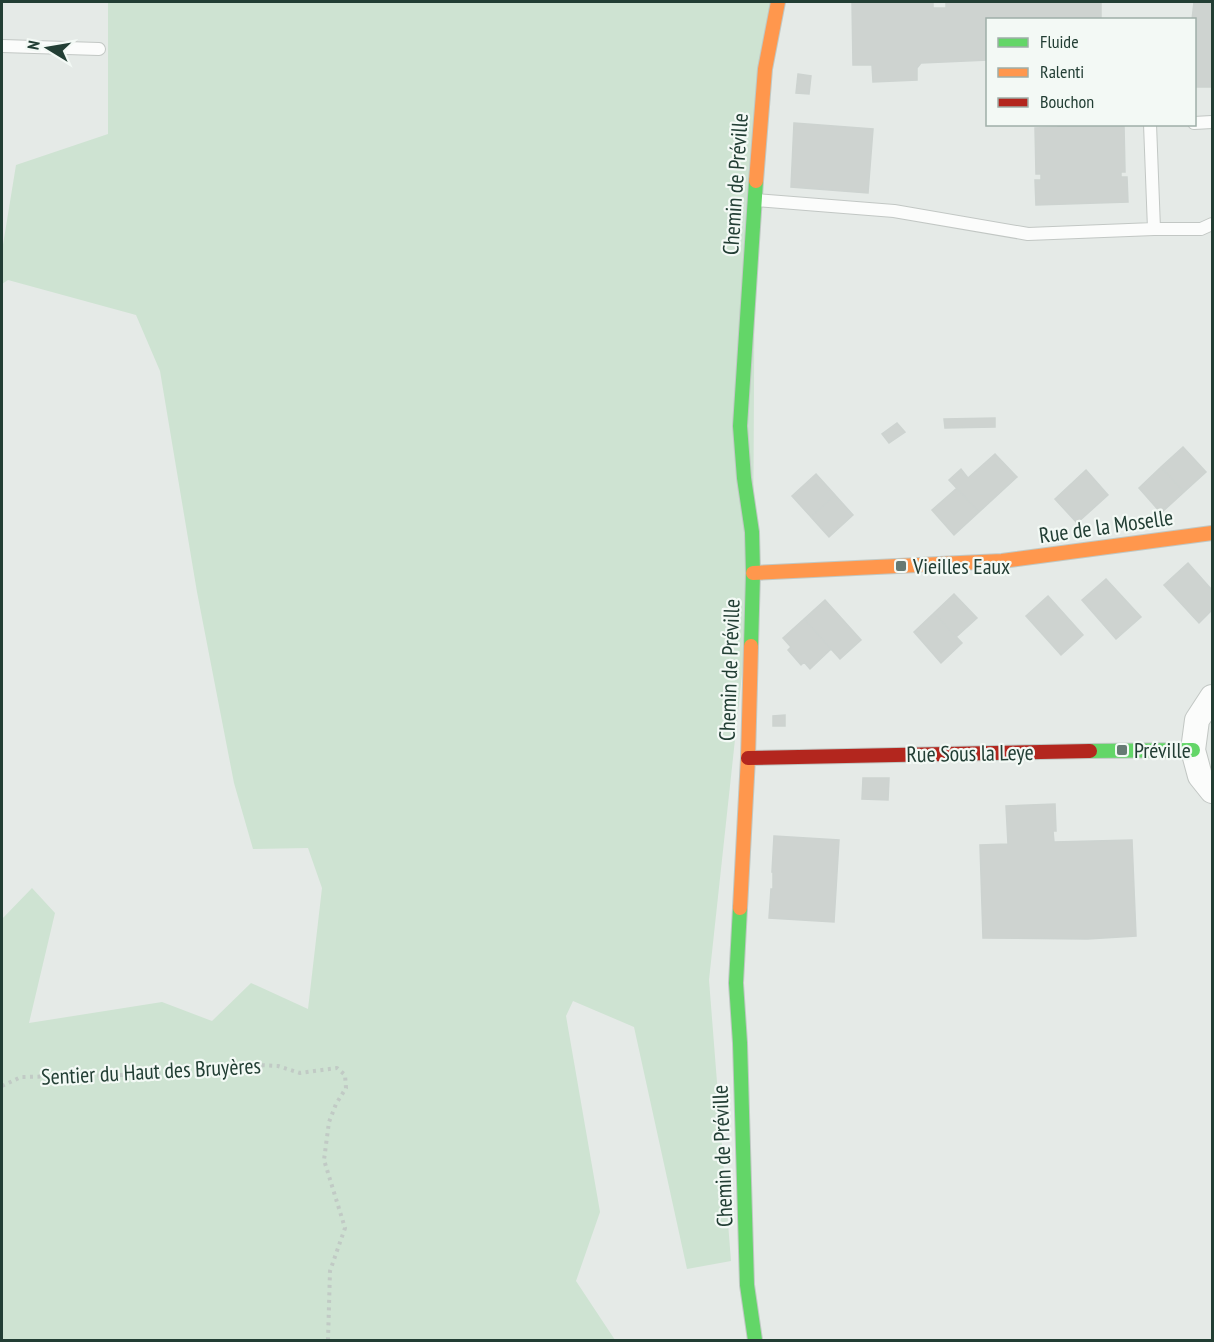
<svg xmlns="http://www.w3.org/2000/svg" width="1214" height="1342" viewBox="0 0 1214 1342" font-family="'PT Sans Narrow',sans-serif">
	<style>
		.green { fill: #cee3d2 }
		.building { fill: #ced3d0; stroke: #cdd3d0; stroke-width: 1.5 }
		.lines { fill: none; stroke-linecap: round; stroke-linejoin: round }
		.lane-casing { stroke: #c2c7c4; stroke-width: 14 }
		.street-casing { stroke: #c2c7c4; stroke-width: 26 }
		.fast-casing { stroke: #c0c8c4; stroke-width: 16 }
		.slow-casing { stroke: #c0c8c4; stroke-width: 16 }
		.jam-casing { stroke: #c0c8c4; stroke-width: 16 }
		.path { stroke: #c1cac5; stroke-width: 4; stroke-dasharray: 3 4.5; stroke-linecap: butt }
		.lane { stroke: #fbfcfb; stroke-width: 12 }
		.street { stroke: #fbfcfb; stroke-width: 24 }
		.fast { stroke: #63d668; stroke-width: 14 }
		.slow { stroke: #ff974d; stroke-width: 14 }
		.jam { stroke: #b3261e; stroke-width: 14 }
		.poi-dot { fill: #667a73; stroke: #f3f9f5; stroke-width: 2 }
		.labels { text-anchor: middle; stroke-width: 4.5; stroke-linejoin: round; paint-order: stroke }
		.street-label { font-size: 22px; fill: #223e34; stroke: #f3f9f5 }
		.poi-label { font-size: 22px; fill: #223e34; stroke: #f3f9f5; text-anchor: start }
	</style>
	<rect width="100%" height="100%" fill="#e5eae7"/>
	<path class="green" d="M108,2H778L755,200L753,573L709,980L731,1261L687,1269L634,1027L573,1001L566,1016L600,1212L576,1281L615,1340H2V919L32,888L55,913L29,1023L162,1002L212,1021L251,983L308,1009L322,888L308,848L253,849L234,783L197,592L160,371L136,315L8,280L2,284V251L16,165L108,134Z"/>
	<path class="building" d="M852,2H933V8H946V2H1101V20H988V60L921,63L917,68V80L873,82L872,65H853Z
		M1194,2H1212V87H1194V20H1192Z
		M798,74L811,76L809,94L796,93Z
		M794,123L873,129L868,193L791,187Z
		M1058,124L1124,125L1125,172H1121V177H1127L1128,202L1036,205L1035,180H1041V174H1036L1035,128L1058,127Z
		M995,418V427L945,428L944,419Z
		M897,423L905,432L889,443L882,434Z
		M1183,447L1206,472L1184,492L1161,467Z
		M995,454L1017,477L979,512L949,480L961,469L968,478Z
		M1161,467L1184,492L1161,513L1139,488Z
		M1086,470L1108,495L1077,523L1055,499Z
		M816,474L835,495L811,517L792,496Z
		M957,488L979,512L954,535L932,510Z
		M835,495L853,515L829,537L811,517Z
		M1188,563L1212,590V610L1199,623L1164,585Z
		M1106,579L1141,617L1116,639L1082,600Z
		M954,594L977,618L956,637L934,613Z
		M1048,596L1083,635L1061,655L1026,616Z
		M825,600L861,640L840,659L804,619Z
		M934,613L962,643L941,663L914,632Z
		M804,619L831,649L810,669L804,662L801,665L788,650L791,647L783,638Z
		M785,715V726H773V716Z
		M863,778H889L888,800L862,799Z
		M1055,804L1056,831H1053L1054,842L1132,840L1136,936L1087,939L983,938L980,845L1008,844L1006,806Z
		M774,836L839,840L834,922L769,918L771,889H773V872H772Z"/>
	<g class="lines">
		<g class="lane-casing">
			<path id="lane" d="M2,46L99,49
				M1194,123L1212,122
				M1150,124L1154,229
				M756,200L894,211L1028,234L1154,229H1201L1212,224"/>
		</g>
		<g class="street-casing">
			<path id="street" d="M1212,697L1197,720L1193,750L1200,776L1212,791"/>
		</g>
		<g class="fast-casing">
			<path id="fast" d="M751,646L753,573L752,532L744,478L740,426L756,181
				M1090,751L1193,750
				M740,908L736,983L740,1043L747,1285L755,1340"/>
		</g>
		<g class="slow-casing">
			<path id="slow" d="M756,181L765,69L778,2
				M753,573L1002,561L1212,533
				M740,908L748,758L751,646"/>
		</g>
		<g class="jam-casing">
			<path id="jam" d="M748,758L1090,751"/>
		</g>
		<path class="path" d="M2,1086L21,1077L168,1074L239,1064L278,1066L300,1073L337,1068L345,1075L346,1088L336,1104L329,1122L324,1160L345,1228L330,1271L328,1340"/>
		<use href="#lane" class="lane"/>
		<use href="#street" class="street"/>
		<use href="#fast" class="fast"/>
		<use href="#slow" class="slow"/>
		<use href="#jam" class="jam"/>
	</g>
	<g class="poi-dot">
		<rect x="895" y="560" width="12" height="12" rx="3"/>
		<rect x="1116" y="744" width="12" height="12" rx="3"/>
	</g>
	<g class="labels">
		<g class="street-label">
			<text transform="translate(735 184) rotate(-86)" y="8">Chemin de Préville</text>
			<text transform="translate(1106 526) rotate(-8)" y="8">Rue de la Moselle</text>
			<text transform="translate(729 670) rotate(-88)" y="8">Chemin de Préville</text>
			<text transform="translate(970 753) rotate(-1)" y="8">Rue Sous la Leye</text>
			<text transform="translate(151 1071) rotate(-3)" y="8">Sentier du Haut des Bruyères</text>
			<text transform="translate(722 1156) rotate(-92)" y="8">Chemin de Préville</text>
		</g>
		<g class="poi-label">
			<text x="913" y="574">Vieilles Eaux</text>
			<text x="1134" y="758">Préville</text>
		</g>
	</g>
	<rect width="1214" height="1342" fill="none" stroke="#223e34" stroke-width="6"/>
	<rect x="986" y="18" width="210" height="108" fill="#f3f9f5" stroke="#9faea8" stroke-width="1.5"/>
	<rect x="998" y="38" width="30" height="9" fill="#63d668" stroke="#9faea8" stroke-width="1.5"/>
	<text x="1040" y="48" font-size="18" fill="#223e34">Fluide</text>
	<rect x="998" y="68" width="30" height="9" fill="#ff974d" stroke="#9faea8" stroke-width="1.5"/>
	<text x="1040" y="78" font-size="18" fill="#223e34">Ralenti</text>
	<rect x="998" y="98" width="30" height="9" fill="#b3261e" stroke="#9faea8" stroke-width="1.5"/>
	<text x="1040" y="108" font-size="18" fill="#223e34">Bouchon</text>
	<g transform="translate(48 48) rotate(281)" stroke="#f3f9f5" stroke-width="4.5" paint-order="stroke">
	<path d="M0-4.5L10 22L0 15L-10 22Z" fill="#223e34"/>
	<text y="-9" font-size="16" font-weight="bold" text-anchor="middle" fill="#223e34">N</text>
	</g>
</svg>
